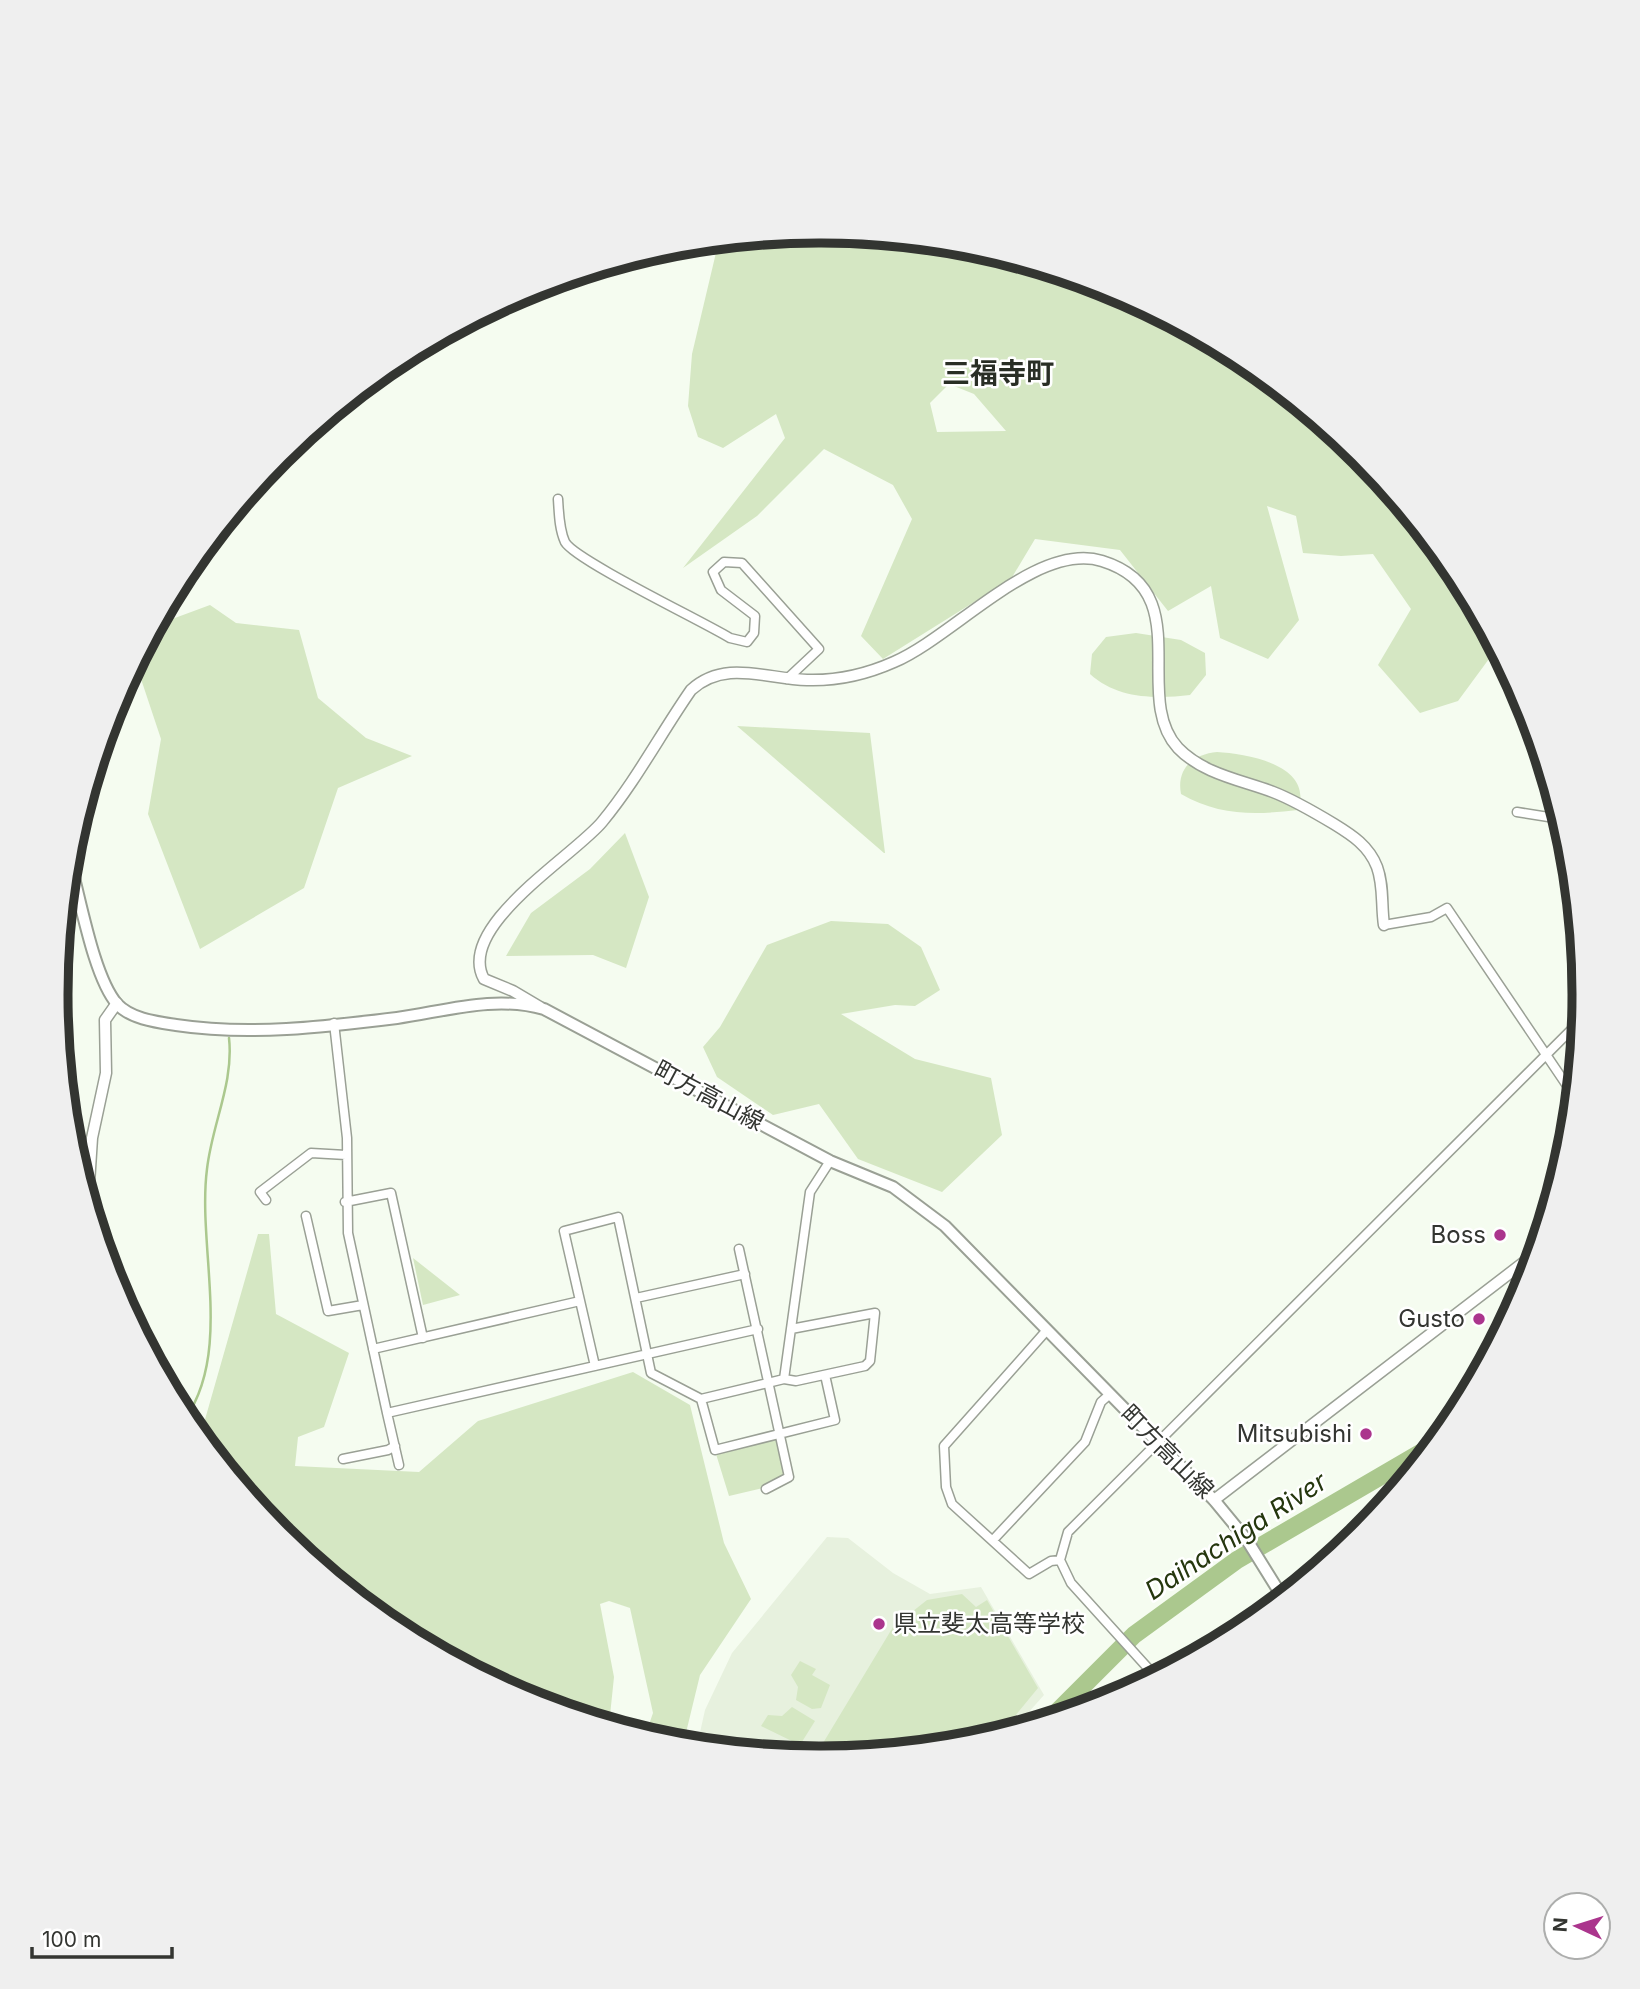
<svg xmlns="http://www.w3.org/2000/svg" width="1640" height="1989" viewBox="0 0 1640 1989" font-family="Inter,'Noto Sans JP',sans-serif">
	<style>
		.built { fill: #e7f1de }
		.green { fill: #d5e7c3; fill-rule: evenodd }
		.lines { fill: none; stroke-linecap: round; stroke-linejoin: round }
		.stream { stroke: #abc88e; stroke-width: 2.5 }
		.river { stroke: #abc88e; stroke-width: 18 }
		.minor-casing { stroke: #9aa095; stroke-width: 11 }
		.tertiary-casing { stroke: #9aa095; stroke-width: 13 }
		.secondary-casing { stroke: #9aa095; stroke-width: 14 }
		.minor { stroke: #fff; stroke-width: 8 }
		.tertiary { stroke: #fff; stroke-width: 10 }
		.secondary { stroke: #fff; stroke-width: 10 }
		.poi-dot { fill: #ab358d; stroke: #fff; stroke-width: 2.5 }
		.labels { text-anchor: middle; stroke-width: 5; stroke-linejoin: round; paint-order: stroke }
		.street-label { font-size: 24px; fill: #333531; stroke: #fff }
		.poi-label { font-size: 24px; fill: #333531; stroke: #fff; text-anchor: end }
		.water-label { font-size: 26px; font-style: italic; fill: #25370e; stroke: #fff }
		.quarter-label { font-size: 28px; font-weight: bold; fill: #292e25; stroke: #fff }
		.rim { fill: none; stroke: #333531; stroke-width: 9 }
	</style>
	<rect width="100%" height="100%" fill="#f5fcf0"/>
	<path class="built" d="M827,1537L848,1538L893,1573L930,1594L981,1587L1044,1695L1012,1731L969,1744L820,1758L697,1746L705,1710L732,1653Z"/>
	<path class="green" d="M820,231L969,245L1113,289L1245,359L1361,455L1455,570L1497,648L1458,701L1420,713L1378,665L1411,609L1373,554L1341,556L1303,553L1296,516L1267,506L1299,620L1268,659L1220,638L1211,586L1168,611L1120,550L1035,539L1011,579L883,659L861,636L912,519L893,485L824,449L757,516L683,568L785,438L776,414L723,448L698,437L688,406L692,354L719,240ZM949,384L974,394L1006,431L937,432L930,403Z
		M210,605L236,623L299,630L318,698L366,738L412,756L338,788L304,888L200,949L148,814L161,739L140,676L131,670L156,625Z
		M1136,633L1181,640L1205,653L1206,675L1190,695C1156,699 1117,699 1090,674L1092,654L1106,637Z
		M737,726L870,733L885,853H884Z
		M1217,752C1248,754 1314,765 1298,810C1255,815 1219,816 1181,794C1176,768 1194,754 1217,752Z
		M625,833L649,897L626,968L593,955L506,956L531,913L590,869Z
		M831,921L888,924L921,947L940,990L915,1006L895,1005L841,1014L915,1059L991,1078L1002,1135L942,1192L858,1159L819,1104L773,1115L717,1077L703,1047L720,1027L767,945Z
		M258,1234H269L276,1314L349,1353L324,1427L298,1437L295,1466L419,1472L478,1421L633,1372L690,1405L724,1543L751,1599L700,1675L683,1745L645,1736L653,1713L630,1608L609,1601L600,1604L614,1677L609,1725L527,1700L395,1630L279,1534L200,1437Z
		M413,1258L460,1295L423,1305Z
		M772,1439L778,1441L785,1475L763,1488L729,1496L716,1454Z
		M962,1594L976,1607L987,1600L1038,1688L1000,1734L969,1744L814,1758L893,1627L927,1600Z
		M800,1661L816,1669L812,1675L830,1685L821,1708L812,1709L796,1700L798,1687L791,1675Z
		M792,1707L815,1721L800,1745L761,1726L768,1715L782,1716Z"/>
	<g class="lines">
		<path class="stream" d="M185,1419C233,1351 197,1247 207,1169C212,1124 234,1083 229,1038"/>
		<path class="river" d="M1050,1719L1134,1635L1237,1560L1434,1445"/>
		<g class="minor-casing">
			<path id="minor" d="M558,499C559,513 559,529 565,542C575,560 702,621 730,638L747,642L754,633L755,616L721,590L713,572L724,562L742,563L819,649L787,679
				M1517,812L1561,819
				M1384,925L1431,917L1447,908L1574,1096
				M334,1023L347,1138L348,1233L387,1413L758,1329
				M266,1200L260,1192L311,1153L346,1155
				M345,1202L391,1193L423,1338
				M306,1216L328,1311L363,1305
				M739,1249L789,1477L766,1489
				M636,1298L745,1274
				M1047,1330L944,1446L946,1487L952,1504L1029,1574L1051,1561L1060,1560
				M373,1349L580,1301
				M595,1366L564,1231L618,1217L651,1373L701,1399L784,1379L796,1381L865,1366L870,1361L875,1313L791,1329
				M784,1379L810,1192L830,1161
				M701,1399L715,1450L835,1420L825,1375
				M387,1413L399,1465
				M343,1459L388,1450L395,1446
				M993,1540L1085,1442L1101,1402L1110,1394
				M1156,1677L1071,1583L1060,1560L1068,1532L1582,1019"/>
		</g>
		<g class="tertiary-casing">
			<path id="tertiary" d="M540,1007L513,991L484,979C455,927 575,855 602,822C636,781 661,733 691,690C725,659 766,679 807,680C837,681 867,674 894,662C953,637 1037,541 1102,561C1199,591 1130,696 1178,748C1203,774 1241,780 1273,792C1294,800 1314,812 1334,824C1352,835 1369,846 1377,867C1384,886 1381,905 1384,925
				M88,1199L92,1138L106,1073L105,1020L117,1003
				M1214,1500L1536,1253"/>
		</g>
		<g class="secondary-casing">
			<path id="secondary" d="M69,859C80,896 93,976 117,1004C131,1019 156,1022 176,1025C249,1036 324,1027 397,1018C446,1011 495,995 544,1009L830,1161L893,1187L945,1226L1214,1500L1247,1540L1283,1598"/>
		</g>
		<use href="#minor" class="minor"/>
		<use href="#tertiary" class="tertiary"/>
		<use href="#secondary" class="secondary"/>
	</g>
	<g class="poi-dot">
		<circle cx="1500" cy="1235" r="7"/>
		<circle cx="1479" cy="1319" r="7"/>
		<circle cx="1366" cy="1434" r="7"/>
		<circle cx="879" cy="1624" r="7"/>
	</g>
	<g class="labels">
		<g class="street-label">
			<text transform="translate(709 1096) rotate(28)" y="8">町方高山線</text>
			<text transform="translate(1167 1452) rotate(45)" y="8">町方高山線</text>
		</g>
		<g class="poi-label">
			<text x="1486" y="1243">Boss</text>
			<text x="1465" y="1327">Gusto</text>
			<text x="1352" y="1442">Mitsubishi</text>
			<text x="893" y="1632" text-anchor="start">県立斐太高等学校</text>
		</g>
		<g class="water-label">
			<text transform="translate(1236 1536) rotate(-33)" y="9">Daihachiga River</text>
		</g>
		<g class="quarter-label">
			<text x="998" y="383">三福寺町</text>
		</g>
	</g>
	<path d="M0 0H1640V1989H0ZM819 243H821A751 751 0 0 1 1572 994V995A751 751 0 0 1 821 1746H819A751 751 0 0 1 68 995V994A751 751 0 0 1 819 243Z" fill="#efefef" fill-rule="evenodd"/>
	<path class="rim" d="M819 243H821A751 751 0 0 1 1572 994V995A751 751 0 0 1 821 1746H819A751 751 0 0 1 68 995V994A751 751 0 0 1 819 243Z"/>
	<g transform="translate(1577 1926) rotate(274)"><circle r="33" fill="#ffffff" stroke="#adaead" stroke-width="2"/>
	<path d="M0-5L12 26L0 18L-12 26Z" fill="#ab358d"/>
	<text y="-10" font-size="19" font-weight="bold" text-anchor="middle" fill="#333531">N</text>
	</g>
	<path d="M32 1947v10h140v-10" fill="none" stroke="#333531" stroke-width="3.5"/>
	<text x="42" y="1947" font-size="21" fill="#333531" stroke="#ffffff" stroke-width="5" paint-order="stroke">100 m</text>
</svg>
